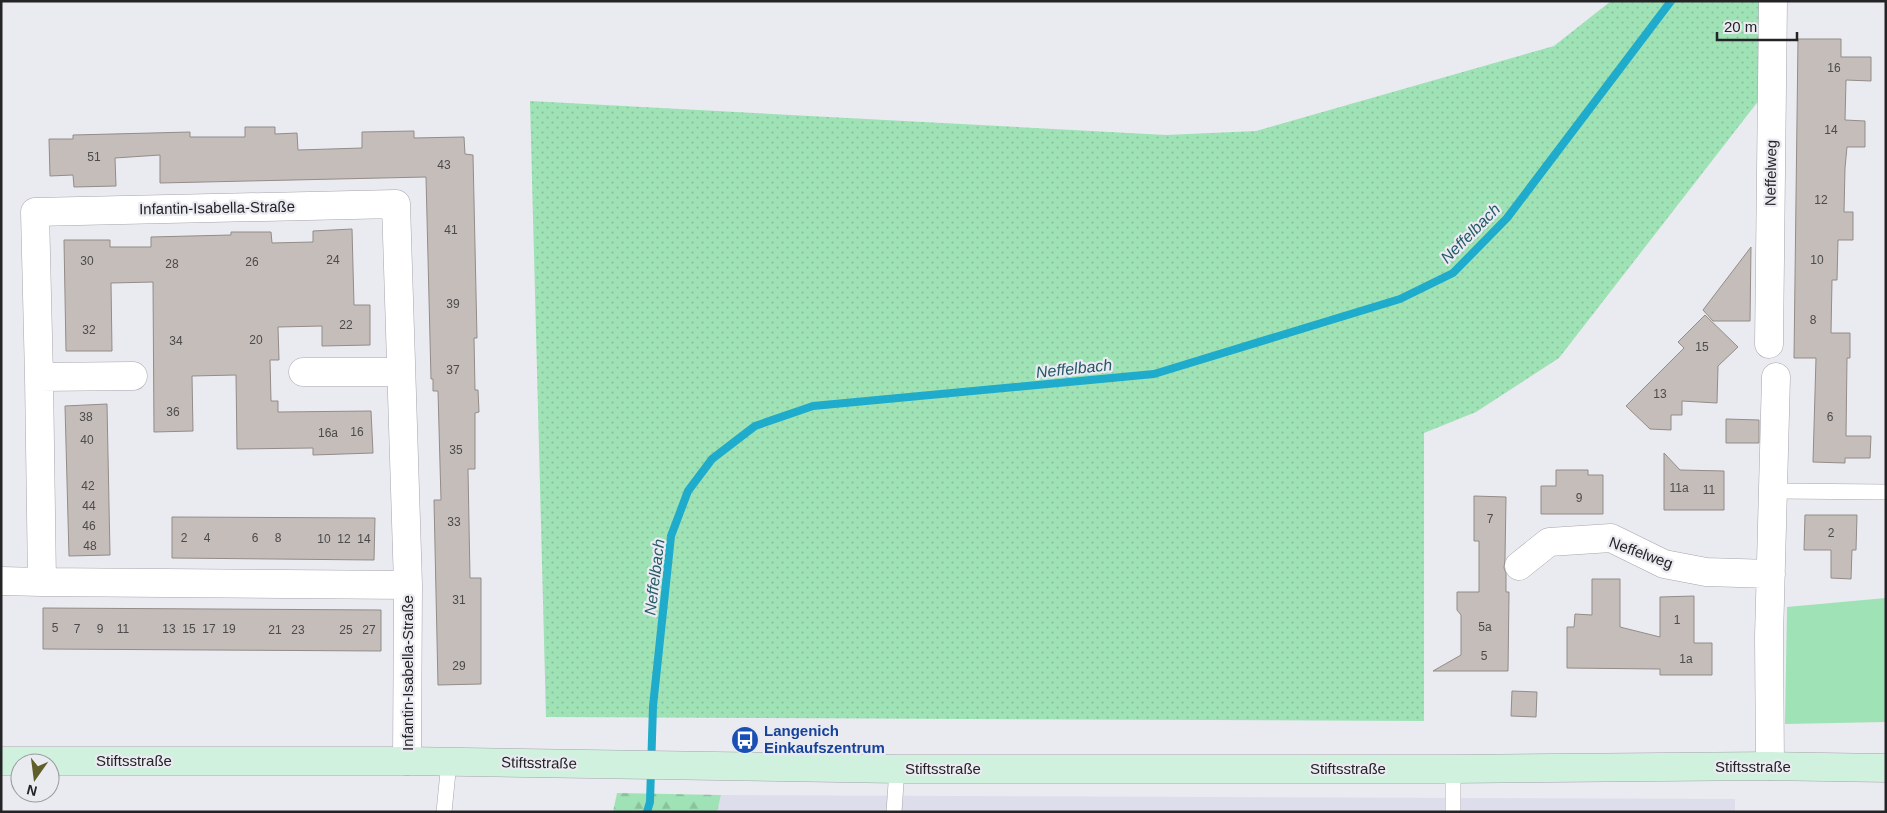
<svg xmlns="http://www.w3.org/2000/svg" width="1887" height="813" viewBox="0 0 1887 813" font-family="Helvetica,sans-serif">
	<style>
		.built { fill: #ddddec }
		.grass { fill: url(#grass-dots) }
		.forest { fill: url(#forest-firs) }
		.park { fill: #9fe2b6 }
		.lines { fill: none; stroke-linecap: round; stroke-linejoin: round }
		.stream { stroke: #1fabcb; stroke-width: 8 }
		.building { fill: #c4bdb9; stroke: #938c88 }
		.lane-casing { stroke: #a5a5ac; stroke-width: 16 }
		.street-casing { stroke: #a5a5ac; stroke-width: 29 }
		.secondary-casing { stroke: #a5a5ac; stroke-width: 29 }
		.lane { stroke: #fff; stroke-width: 15 }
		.street { stroke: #fff; stroke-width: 28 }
		.secondary { stroke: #cff1de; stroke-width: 28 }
		.labels { text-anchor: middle; stroke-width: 4.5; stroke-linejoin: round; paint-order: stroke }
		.number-label { font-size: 12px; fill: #4c4a4c }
		.street-label { font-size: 15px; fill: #242427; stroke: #eaeaf1 }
		.transit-label { font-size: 15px; font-weight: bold; fill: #164399; stroke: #eaeaf1; text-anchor: start }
		.water-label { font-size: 16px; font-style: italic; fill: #265a68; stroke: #eaeaf1 }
	</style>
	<defs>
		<pattern id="grass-dots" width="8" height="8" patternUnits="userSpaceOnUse" patternTransform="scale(1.25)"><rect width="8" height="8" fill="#9fe2b6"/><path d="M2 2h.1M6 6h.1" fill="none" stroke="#89c29c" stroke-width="1.8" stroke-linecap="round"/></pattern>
		<pattern id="forest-firs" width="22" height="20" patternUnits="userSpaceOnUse" patternTransform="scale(1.25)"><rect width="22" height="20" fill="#9fe2b6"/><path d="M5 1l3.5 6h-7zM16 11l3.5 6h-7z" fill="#89c29c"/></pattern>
	</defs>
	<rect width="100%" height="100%" fill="#eaeaf1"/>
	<path class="built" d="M721,795L1735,799V812H717Z"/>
	<path class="grass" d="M1611,1H1764L1763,95L1559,358L1476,412L1424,433V721L546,717L530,101L1166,135L1256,131L1554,46Z"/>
	<path class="forest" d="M617,793L721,795L717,812H613Z"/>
	<path class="park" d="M1886,598V722L1785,724L1787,607Z"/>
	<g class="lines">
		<path class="stream" d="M647,812L650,802L653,706L671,536L688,491L712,459L755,426L813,406L1154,374L1400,299L1453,273L1507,218L1671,1"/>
	</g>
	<path class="building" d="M1798,39H1841V57H1871V81L1846,80L1845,120L1865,121V147H1847L1845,168L1844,212H1853V240H1838L1837,280H1832L1831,333H1850V358H1847L1846,436H1871L1870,458H1845V463L1813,462L1816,358H1794Z
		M245,127H275V134L297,133L298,150L362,148V132L414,131V138L464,137L465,154L473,155L477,338H474L475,390H478L479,412L475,413V469H468L470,578H481V684L438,685L434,500H441L438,391H433V379H431L426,177L160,183V155L115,158L116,186L74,187L73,175L50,176L49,139H73V135L152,133L190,132V137H245Z
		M352,229L354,305H370V345L322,346V326L278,327L279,360H270L271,401H278V412L371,411L373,453L313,455V448L237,449L236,375L192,376L193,431L154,432L153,282L111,283L112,351H66L64,240H110V247H151V237L231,235V232H271L272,243L313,242V231Z
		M1751,247L1750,321H1713L1703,310Z
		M1705,315L1738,347L1718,366L1717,403L1682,401V415H1671V430L1650,429L1626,406L1684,348L1678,342Z
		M107,404L110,555L69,556L65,406Z
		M1726,419L1759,420V443H1726Z
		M1664,453L1680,470L1724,471V510H1664Z
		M1556,470H1588V475H1603V514H1541V486H1556Z
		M1474,496L1506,497L1505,559L1504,568L1506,573V592H1509L1508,671H1433L1461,655V615L1457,610V592H1479V541H1474Z
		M1805,515H1857L1856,550H1852L1851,579L1831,578V550H1804Z
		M172,517L375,518L374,560L172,558Z
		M1592,579H1620V627L1660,637V597L1694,596V643H1712V675H1660V669L1567,668V627H1574L1575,614L1592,615Z
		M43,608L381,610V651L43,649Z
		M1512,691L1537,692L1536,717L1511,716Z"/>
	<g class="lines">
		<g class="lane-casing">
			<path id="lane" d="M1773,491L1886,492
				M444,812L449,762
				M894,812L897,769
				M1453,812V769"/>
		</g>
		<g class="street-casing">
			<path id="street" d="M1769,344L1773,1
				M303,372H400
				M39,377L133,376
				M1519,566L1549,542L1611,538L1664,564L1706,572L1771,574
				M1,581L42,582
				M407,761L408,585L396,204L35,212L39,377L42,582L408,585
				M1770,766L1769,637L1776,377"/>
		</g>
		<g class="secondary-casing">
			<path id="secondary" d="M1,761H407L897,769H1453L1770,766L1886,768"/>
		</g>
		<use href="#lane" class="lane"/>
		<use href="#street" class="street"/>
		<use href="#secondary" class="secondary"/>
	</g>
	<defs>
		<g id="bus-disc" transform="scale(1.4375)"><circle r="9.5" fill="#1a4fb4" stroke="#eaeaf1"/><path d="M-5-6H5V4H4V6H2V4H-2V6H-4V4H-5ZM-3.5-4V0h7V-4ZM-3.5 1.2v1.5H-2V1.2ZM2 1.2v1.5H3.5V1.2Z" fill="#fff"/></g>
	</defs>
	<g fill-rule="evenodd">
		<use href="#bus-disc" x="745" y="740"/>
	</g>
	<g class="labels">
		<g class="number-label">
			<text x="1834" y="72">16</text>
			<text x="1831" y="134">14</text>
			<text x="94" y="161">51</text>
			<text x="444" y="169">43</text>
			<text x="1821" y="204">12</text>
			<text x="451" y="234">41</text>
			<text x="333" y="264">24</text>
			<text x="1817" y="264">10</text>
			<text x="87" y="265">30</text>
			<text x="252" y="266">26</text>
			<text x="172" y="268">28</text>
			<text x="453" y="308">39</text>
			<text x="1813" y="324">8</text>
			<text x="346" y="329">22</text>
			<text x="89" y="334">32</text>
			<text x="256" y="344">20</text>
			<text x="176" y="345">34</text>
			<text x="1702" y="351">15</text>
			<text x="453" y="374">37</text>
			<text x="1660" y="398">13</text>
			<text x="173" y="416">36</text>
			<text x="86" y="421">38</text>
			<text x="1830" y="421">6</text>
			<text x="357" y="436">16</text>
			<text x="328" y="437">16a</text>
			<text x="87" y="444">40</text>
			<text x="456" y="454">35</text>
			<text x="88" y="490">42</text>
			<text x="1679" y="492">11a</text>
			<text x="1709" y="494">11</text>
			<text x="1579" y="502">9</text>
			<text x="89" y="510">44</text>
			<text x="1490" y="523">7</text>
			<text x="454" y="526">33</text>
			<text x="89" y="530">46</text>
			<text x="1831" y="537">2</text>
			<text x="184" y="542">2</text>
			<text x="207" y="542">4</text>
			<text x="255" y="542">6</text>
			<text x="278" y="542">8</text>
			<text x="324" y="543">10</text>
			<text x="344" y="543">12</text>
			<text x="364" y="543">14</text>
			<text x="90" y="550">48</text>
			<text x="459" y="604">31</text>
			<text x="1677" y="624">1</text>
			<text x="1485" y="631">5a</text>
			<text x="55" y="632">5</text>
			<text x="77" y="633">7</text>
			<text x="100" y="633">9</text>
			<text x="123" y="633">11</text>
			<text x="169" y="633">13</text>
			<text x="189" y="633">15</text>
			<text x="209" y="633">17</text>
			<text x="229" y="633">19</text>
			<text x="275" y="634">21</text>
			<text x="298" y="634">23</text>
			<text x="346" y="634">25</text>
			<text x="369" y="634">27</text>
			<text x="1484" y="660">5</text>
			<text x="1686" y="663">1a</text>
			<text x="459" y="670">29</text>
		</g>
		<g class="street-label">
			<text transform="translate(1771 173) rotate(-89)" y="5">Neffelweg</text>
			<text transform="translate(217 208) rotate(-1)" y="5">Infantin-Isabella-Straße</text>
			<text transform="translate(1641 553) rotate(20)" y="5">Neffelweg</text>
			<text transform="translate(408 673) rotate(-90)" y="5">Infantin-Isabella-Straße</text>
			<text x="134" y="766">Stiftsstraße</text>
			<text transform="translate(539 763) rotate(1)" y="5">Stiftsstraße</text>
			<text x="1753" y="772">Stiftsstraße</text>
			<text x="943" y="774">Stiftsstraße</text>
			<text x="1348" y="774">Stiftsstraße</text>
		</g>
		<g class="transit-label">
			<text x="764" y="736">Langenich<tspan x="764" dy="17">Einkaufszentrum</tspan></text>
		</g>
		<g class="water-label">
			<text transform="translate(1470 233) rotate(-45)" y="6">Neffelbach</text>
			<text transform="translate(1074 368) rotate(-6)" y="6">Neffelbach</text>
			<text transform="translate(654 577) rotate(-83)" y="6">Neffelbach</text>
		</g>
	</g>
	<rect width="1887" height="813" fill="none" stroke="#242427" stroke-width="5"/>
	<g transform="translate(35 778) rotate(194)"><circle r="24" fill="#eaeaf1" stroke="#9b9ba0"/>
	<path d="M0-4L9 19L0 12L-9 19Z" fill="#605e2b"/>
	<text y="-8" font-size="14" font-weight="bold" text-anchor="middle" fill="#242427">N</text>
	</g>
	<path d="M1717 32v8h80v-8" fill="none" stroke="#242427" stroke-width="2.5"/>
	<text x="1724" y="32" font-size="15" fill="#242427" stroke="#eaeaf1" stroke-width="4" paint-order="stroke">20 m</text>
</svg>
